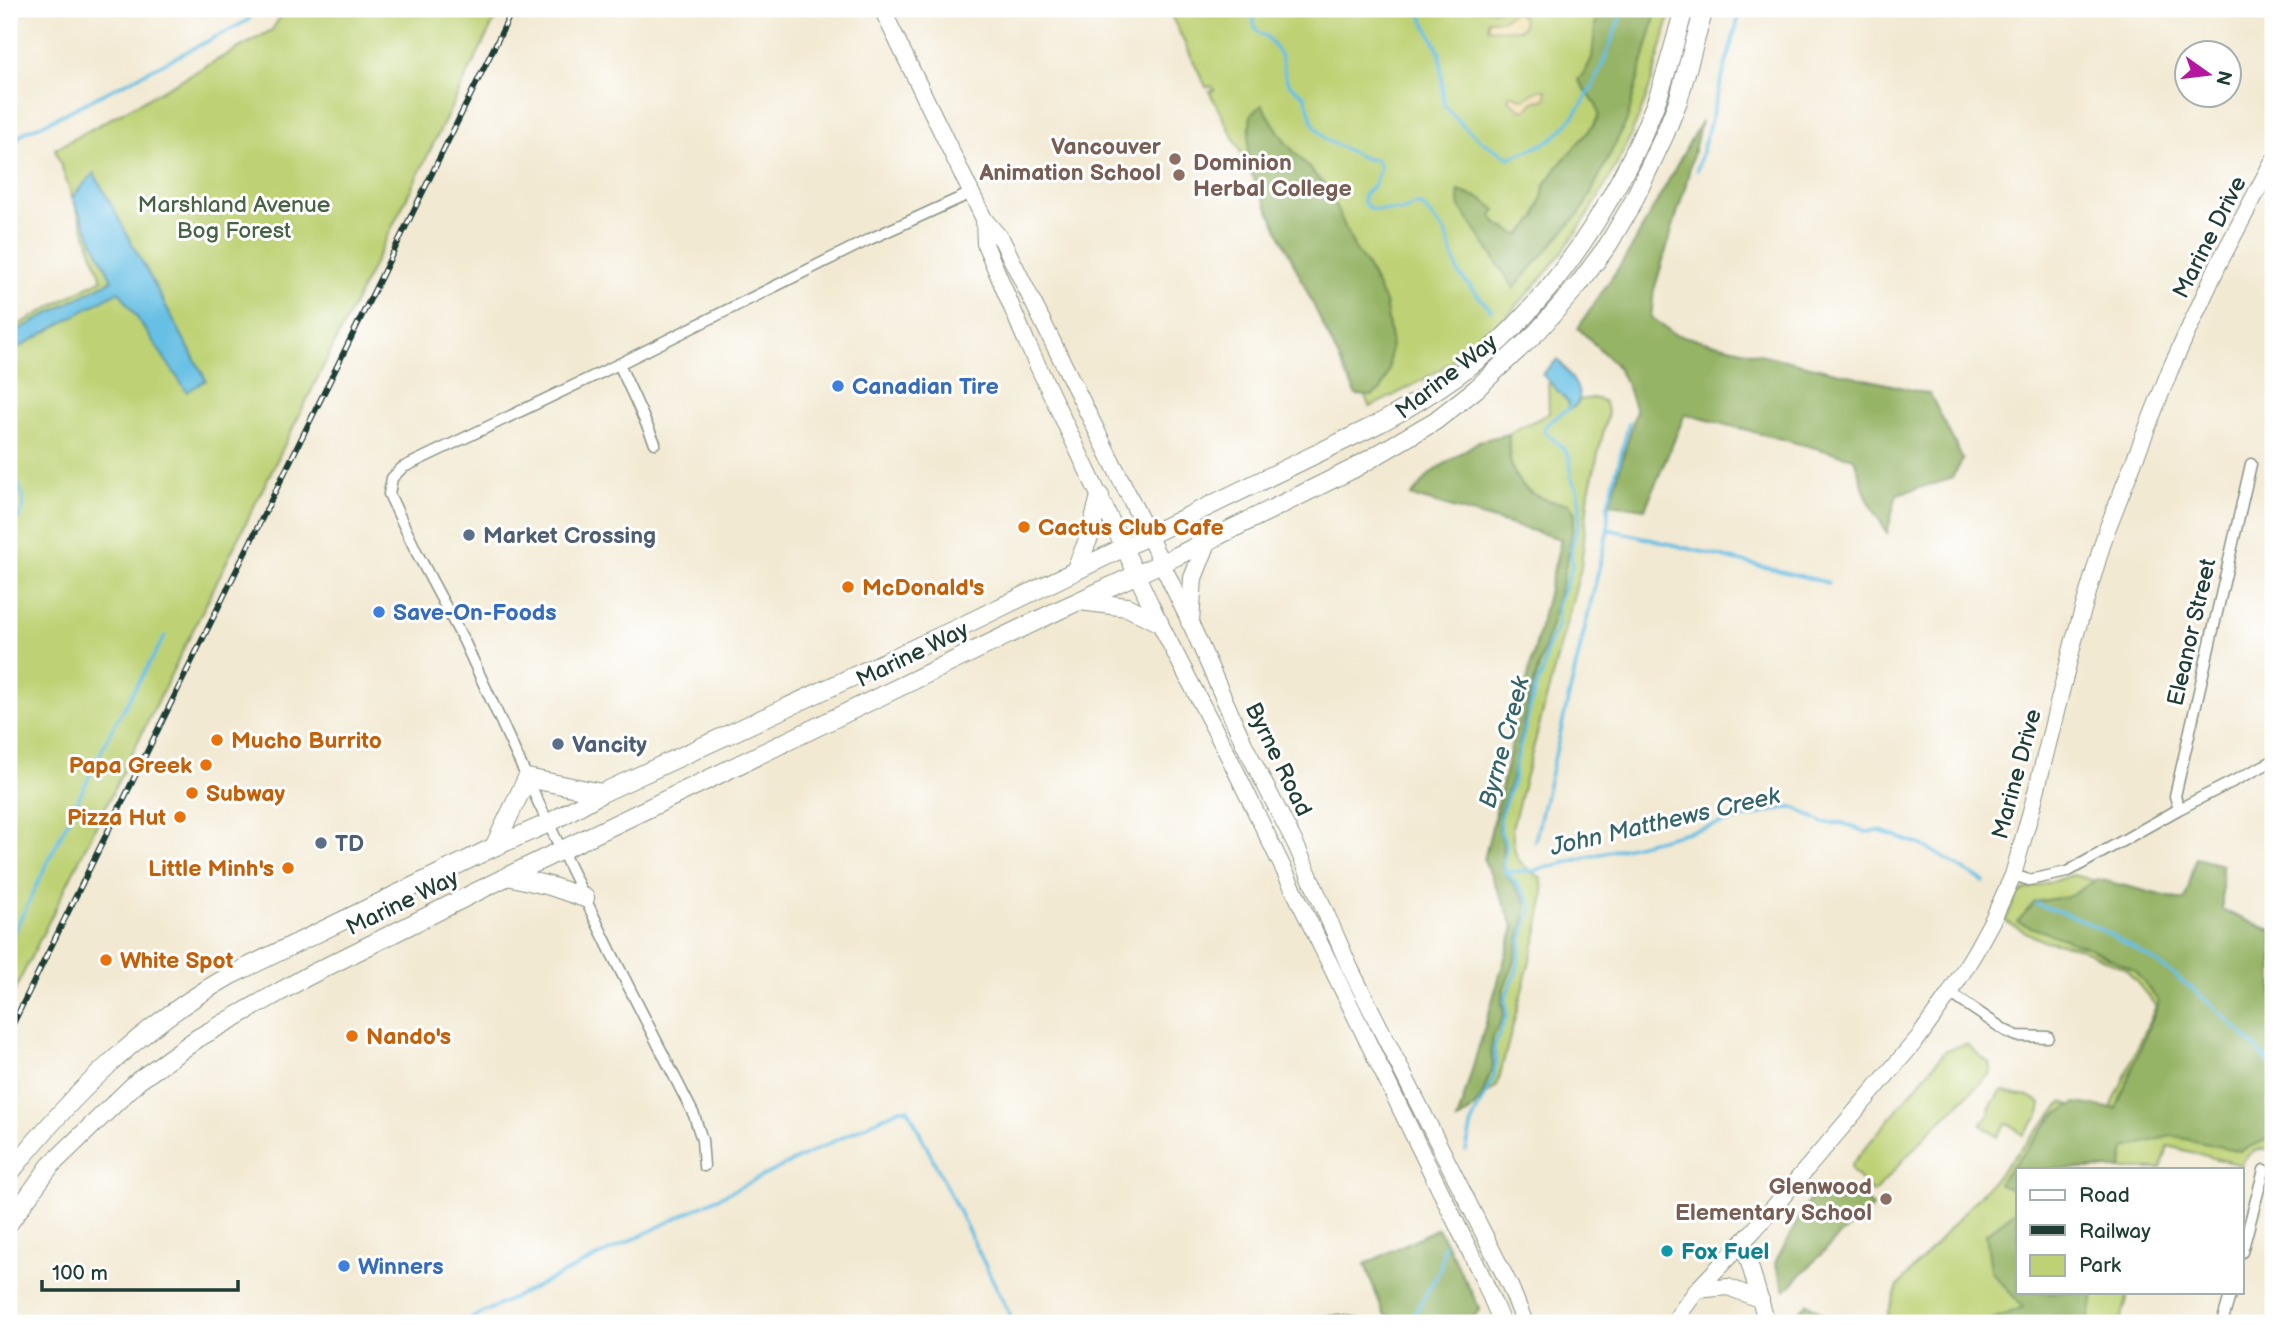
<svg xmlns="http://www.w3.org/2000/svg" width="2282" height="1332" viewBox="0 0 2282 1332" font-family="'Balsamiq Sans',sans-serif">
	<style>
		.green { fill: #bed275; stroke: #6e8854; stroke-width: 2 }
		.forest { fill: #96b466; stroke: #5a784d; stroke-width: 2 }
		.sand { fill: #eeda9e; stroke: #868c69; stroke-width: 2 }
		.water { fill: #66bfe4; stroke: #427e8c; stroke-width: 2 }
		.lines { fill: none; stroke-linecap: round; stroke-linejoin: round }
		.stream { stroke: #66bfe4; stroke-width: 3.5 }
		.street-casing { stroke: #889383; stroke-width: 13 }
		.secondary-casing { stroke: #889383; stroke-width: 18 }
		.primary-casing { stroke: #889383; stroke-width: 20 }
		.street { stroke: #fff; stroke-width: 10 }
		.secondary { stroke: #fff; stroke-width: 16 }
		.primary { stroke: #fff; stroke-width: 18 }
		.rail-casing { stroke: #1f3d34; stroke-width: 6 }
		.rail { stroke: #fff; stroke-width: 3.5; stroke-dasharray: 10; stroke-linecap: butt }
		.education-dot { fill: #8d6e63; stroke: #fff; stroke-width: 2.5 }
		.shop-dot { fill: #3f7fe0; stroke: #fff; stroke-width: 2.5 }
		.food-dot { fill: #e8710a; stroke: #fff; stroke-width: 2.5 }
		.service-dot { fill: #5c6f8a; stroke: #fff; stroke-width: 2.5 }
		.culture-dot { fill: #0f9aa8; stroke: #fff; stroke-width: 2.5 }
		.labels { text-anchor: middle; stroke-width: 6; stroke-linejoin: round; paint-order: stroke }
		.education-label { font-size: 23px; font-weight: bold; fill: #785e54; stroke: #fff; text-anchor: end }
		.park-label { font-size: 23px; fill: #476244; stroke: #fff }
		.street-label { font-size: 23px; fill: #1f3d34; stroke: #fff }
		.shop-label { font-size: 23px; font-weight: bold; fill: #366cbe; stroke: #fff; text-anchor: start }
		.food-label { font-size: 23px; font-weight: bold; fill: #c56008; stroke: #fff; text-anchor: start }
		.service-label { font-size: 23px; font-weight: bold; fill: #4e5e75; stroke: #fff; text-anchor: start }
		.culture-label { font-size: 23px; font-weight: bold; fill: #0d838f; stroke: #fff; text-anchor: start }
		.water-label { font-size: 24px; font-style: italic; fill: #346469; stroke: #fff }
	</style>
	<rect width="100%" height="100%" fill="#fff"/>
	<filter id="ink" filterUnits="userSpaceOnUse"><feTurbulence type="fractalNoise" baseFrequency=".0143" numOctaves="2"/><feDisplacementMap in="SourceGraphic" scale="14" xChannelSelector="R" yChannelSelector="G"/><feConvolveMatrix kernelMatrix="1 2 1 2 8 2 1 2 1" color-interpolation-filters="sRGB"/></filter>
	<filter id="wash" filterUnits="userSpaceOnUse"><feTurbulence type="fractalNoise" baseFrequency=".00686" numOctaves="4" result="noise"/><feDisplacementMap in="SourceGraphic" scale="28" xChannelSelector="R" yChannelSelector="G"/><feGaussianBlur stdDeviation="1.57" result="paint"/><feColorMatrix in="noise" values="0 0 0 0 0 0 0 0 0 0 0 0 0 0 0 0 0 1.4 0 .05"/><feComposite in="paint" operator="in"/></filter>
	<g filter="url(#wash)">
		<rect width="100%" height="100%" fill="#f2e9d2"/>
		<path class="green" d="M281,9H500L9,1002V518L17,514L9,496V330L102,279L55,149L272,30L280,17Z
			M1168,9H1671C1663,41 1655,75 1643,106C1604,207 1529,314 1436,372C1415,385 1393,396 1370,407L1249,161L1247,164L1209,91L1214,90L1212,86L1206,87Z
			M1548,380L1574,407L1580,400L1593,398L1604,401L1608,413L1589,491L1581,568L1512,828C1515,859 1514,861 1541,878L1544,894L1539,926L1497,1086L1481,1099L1493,1065L1491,1049L1493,1037L1504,1015L1502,1001L1504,987L1513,967L1525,917L1524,898L1507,876L1502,865L1503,843L1499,829V814L1512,779L1525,714L1538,672L1543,645L1552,621L1568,556L1569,504C1524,500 1506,478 1509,434C1522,424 1536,422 1549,413Z
			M2073,875L2273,930V1151C2259,1145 2248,1152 2241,1165L2168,1146L2161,1169H2018V1292H2129L2120,1323H1885L1898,1286L2063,1102L2106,1119L2156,1006L2126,969L2077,947L2041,940L2005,921L2016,897L2024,890Z
			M1966,1044L1989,1063L1991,1073L1932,1129L1873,1193L1852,1171L1851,1165L1946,1050Z
			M2004,1091C2021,1098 2027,1091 2041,1104L2038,1117L2023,1135L2011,1125L2006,1124L1997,1137L1981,1124L1990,1112L1989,1109L2000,1092Z"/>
		<path class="forest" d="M1597,9H1657L1627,120L1583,209L1514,288L1460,207L1458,191L1482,199L1496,210L1492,216L1497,224L1519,236L1536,218L1545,185L1558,166L1594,125L1599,115L1596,105L1578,80L1586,70L1592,58Z
			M1262,105L1286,143L1328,189L1354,247L1367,266L1385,302L1391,339L1389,371L1381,390L1371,396L1356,395L1247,164L1251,114Z
			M1701,121L1686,184L1654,290L1651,317L1674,334L1930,394L1963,460L1951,479L1897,494L1887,533L1867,498L1854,458L1685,414L1645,509L1610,504L1636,411L1627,385L1615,364L1578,328L1631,249Z
			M1509,434C1506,478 1524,500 1569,504L1575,513L1568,556L1552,621L1525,714L1512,779L1499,814V829L1503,843L1502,865L1507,876L1524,898L1527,906L1525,917L1513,967L1504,987L1502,1001L1504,1015L1493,1037L1491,1049L1493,1065L1481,1099L1471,1111L1457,1121L1514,927L1484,860L1561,539L1411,496L1431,473L1479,441Z
			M2196,858L2222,865V910L2273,932V1137L2240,1151L2171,1136L2125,1148L2121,1169H2018V1192L1998,1183L2055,1115L2076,1103L2116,1109L2159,1002L2134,970L2092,949L2017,922L2035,902L2070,896L2098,879L2185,901Z
			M1854,1190L1873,1207L1839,1236L1785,1291L1775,1263L1811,1197Z
			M2018,1209V1292H2094L2088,1323H1984L2023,1307L1991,1271L1986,1234Z
			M1438,1228L1480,1309L1469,1323H1420L1384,1315L1365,1264Z
			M1808,1303L1835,1323H1792L1791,1320Z"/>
		<path class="sand" d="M1513,12L1518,13L1523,18V26L1520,29C1509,29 1500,31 1488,28V20H1502Z
			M1540,89L1546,90L1547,97L1544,100L1535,101L1526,110L1521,109L1508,100L1510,94L1524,99Z"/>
		<path class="water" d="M94,173L206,380L187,392L119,291L9,353V335L112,280L72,197Z
			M1558,359C1566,372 1595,400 1568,410L1569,403L1542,374Z"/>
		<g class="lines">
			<path class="stream" d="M1254,9V25L1258,32L1267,37L1281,56L1286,79L1289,84L1305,96L1313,123L1326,140L1366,159H1375L1380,167L1374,185L1364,195V203L1371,209L1403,211L1415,204L1422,206L1445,232L1459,274L1491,310
				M1418,9L1440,53L1444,105L1462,125L1483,142L1509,158C1523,152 1542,147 1554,137C1590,107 1608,52 1623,9
				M9,164C15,132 20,134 48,122L247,21L255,9
				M1697,170L1741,9
				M9,465C19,486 36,511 9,525
				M1608,529L1829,583
				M1535,841L1608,529V504L1629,423
				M1506,872L1532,871L1784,808H1796L1823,823H1842L1866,832L1880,831L1924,846L1984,882
				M2036,904C2055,910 2075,916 2092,925C2161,959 2223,1009 2273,1067
				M9,943L112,729L165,636
				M1466,1150L1473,1119L1493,1079L1496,1063L1494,1047L1507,1015L1505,998L1517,970L1524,929L1531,913V904L1522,890L1506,872L1503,862L1507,846L1501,832L1500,816L1514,779L1516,763L1534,693L1543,671L1547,647L1558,625L1557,605L1572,567L1571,549L1579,522L1580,504L1577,488L1571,479V468L1569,457L1564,449L1544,431L1546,425L1569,408
				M462,1323L900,1109H908L1014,1323
				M1409,1323L1440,1270L1444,1245"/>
		</g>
	</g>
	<g filter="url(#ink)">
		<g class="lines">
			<g class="street-casing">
				<path id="street" d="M619,364L655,443
					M2179,809L2175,796L2251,464
					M2013,875L2029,880L2067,872L2179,809L2271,762
					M1950,993L2006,1031L2017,1036L2048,1037
					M704,1166L702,1140L694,1115L612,954L540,806L464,641L417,553L389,494L392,478L402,468L619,364L870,239L971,193
					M2242,1252L2264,1170
					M1318,1323L1337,1320L1357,1323
					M2222,1323L2231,1292"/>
			</g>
			<g class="secondary-casing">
				<path id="secondary" d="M882,9L984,219L1002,240L1136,510L1190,622L1244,744L1296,845L1350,968L1510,1286L1525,1323
					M984,219L985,244L1027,343L1159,622L1229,757L1481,1274L1502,1323
					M1743,1242L1767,1323
					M1697,1290L1728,1287L1761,1300
					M1673,1323L1697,1290L1755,1229L1919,1037L1950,993L1975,952L1994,917L2013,875L2033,804L2074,640L2106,532L2170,370L2219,263L2273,161"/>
			</g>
			<g class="primary-casing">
				<path id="primary" d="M1075,571L1090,535L1100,496
					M1080,601L1127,607L1159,622
					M1190,622L1193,578L1208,540
					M494,847L527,778L602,793
					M508,876L550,886L585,898
					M9,1174C72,1094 142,1025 231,975L494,847L549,823L602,793L958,628L1380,423C1428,397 1475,367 1513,328C1573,267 1624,184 1655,105C1667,74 1675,41 1684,9
					M9,1223L50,1166L138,1081L198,1038L306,977L508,876L1057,611L1177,556L1353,469L1435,421L1476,389L1537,332L1579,284L1608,245L1632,204L1665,134L1678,101L1704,9"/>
			</g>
			<use href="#street" class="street"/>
			<use href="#secondary" class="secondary"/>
			<use href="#primary" class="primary"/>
			<g class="rail-casing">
				<path id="rail" d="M9,1032L513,9"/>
			</g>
			<use href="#rail" class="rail"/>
		</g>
	</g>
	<g class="education-dot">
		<circle cx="1175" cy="159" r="7"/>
		<circle cx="1179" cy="175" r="7"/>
		<circle cx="1886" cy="1199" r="7"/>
	</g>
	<g class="shop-dot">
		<circle cx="838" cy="386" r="7"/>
		<circle cx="379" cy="612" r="7"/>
		<circle cx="344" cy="1266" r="7"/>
	</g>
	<g class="food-dot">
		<circle cx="1024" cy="527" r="7"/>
		<circle cx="848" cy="587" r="7"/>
		<circle cx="217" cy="740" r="7"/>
		<circle cx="206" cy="765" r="7"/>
		<circle cx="192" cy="793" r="7"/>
		<circle cx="180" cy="817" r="7"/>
		<circle cx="288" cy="868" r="7"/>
		<circle cx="106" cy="960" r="7"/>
		<circle cx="352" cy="1036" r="7"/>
	</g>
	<g class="service-dot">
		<circle cx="469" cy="535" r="7"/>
		<circle cx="558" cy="744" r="7"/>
		<circle cx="321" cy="843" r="7"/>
	</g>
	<circle class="culture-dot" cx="1667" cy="1251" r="7"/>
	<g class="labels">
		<g class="education-label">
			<text x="1161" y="154">Vancouver<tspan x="1161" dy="26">Animation School</tspan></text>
			<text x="1193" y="170" text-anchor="start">Dominion<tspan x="1193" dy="26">Herbal College</tspan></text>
			<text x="1872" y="1194">Glenwood<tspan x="1872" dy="26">Elementary School</tspan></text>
		</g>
		<g class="park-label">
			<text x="234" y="212">Marshland Avenue<tspan x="234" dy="26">Bog Forest</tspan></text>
		</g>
		<g class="street-label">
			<text transform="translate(2209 237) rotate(-63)" y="8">Marine Drive</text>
			<text transform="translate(1446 376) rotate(-38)" y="8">Marine Way</text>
			<text transform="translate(2191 632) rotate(-77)" y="8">Eleanor Street</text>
			<text transform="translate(912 654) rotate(-26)" y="8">Marine Way</text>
			<text transform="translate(1279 759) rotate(64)" y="8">Byrne Road</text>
			<text transform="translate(2016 774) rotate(-75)" y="8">Marine Drive</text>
			<text transform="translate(402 902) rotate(-26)" y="8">Marine Way</text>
		</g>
		<g class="shop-label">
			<text x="852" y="394">Canadian Tire</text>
			<text x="393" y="620">Save-On-Foods</text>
			<text x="358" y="1274">Winners</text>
		</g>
		<g class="food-label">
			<text x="1038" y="535">Cactus Club Cafe</text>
			<text x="862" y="595">McDonald's</text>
			<text x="231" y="748">Mucho Burrito</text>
			<text x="192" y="773" text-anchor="end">Papa Greek</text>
			<text x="206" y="801">Subway</text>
			<text x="166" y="825" text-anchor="end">Pizza Hut</text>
			<text x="274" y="876" text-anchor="end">Little Minh's</text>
			<text x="120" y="968">White Spot</text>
			<text x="366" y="1044">Nando's</text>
		</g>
		<g class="service-label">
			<text x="483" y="543">Market Crossing</text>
			<text x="572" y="752">Vancity</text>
			<text x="335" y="851">TD</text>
		</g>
		<g class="culture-label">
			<text x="1681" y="1259">Fox Fuel</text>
		</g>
		<g class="water-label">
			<text transform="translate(1504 742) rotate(-75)" y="8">Byrne Creek</text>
			<text transform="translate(1665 821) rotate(-13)" y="8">John Matthews Creek</text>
		</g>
	</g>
	<rect width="2282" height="1332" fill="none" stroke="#fff" stroke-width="35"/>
	<rect x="2016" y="1168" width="228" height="126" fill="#ffffff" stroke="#a5b1ae" stroke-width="2"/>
	<rect x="2030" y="1190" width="35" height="10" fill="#ffffff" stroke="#a5b1ae" stroke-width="2"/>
	<text x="2079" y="1202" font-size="21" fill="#1f3d34">Road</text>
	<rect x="2030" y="1225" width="35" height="10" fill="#1f3d34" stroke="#a5b1ae" stroke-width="2"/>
	<text x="2079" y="1238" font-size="21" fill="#1f3d34">Railway</text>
	<rect x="2030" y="1255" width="35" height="21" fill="#bed275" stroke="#a5b1ae" stroke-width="2"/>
	<text x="2079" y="1272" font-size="21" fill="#1f3d34">Park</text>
	<g transform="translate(2208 74) rotate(104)"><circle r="33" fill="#ffffff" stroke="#a5b1ae" stroke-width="2"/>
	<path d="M0-5L12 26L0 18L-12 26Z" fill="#b5179e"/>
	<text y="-10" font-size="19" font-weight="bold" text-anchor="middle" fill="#1f3d34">N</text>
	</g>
	<path d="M42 1280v10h196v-10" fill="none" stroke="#1f3d34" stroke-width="3.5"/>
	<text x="52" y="1280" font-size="21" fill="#1f3d34" stroke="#ffffff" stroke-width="5" paint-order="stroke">100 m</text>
</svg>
